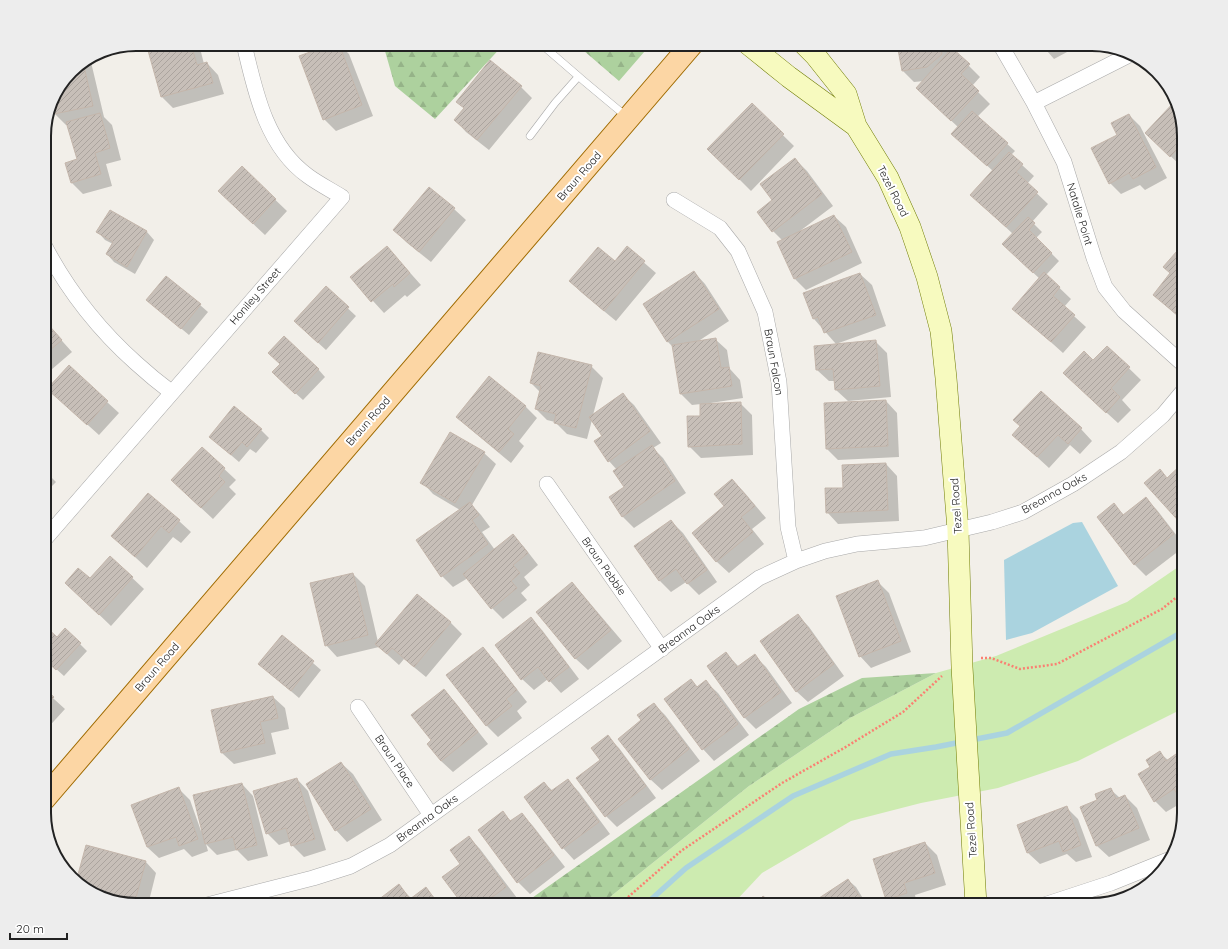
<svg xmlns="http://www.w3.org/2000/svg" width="1228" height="949" viewBox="0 0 1228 949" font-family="Quicksand,sans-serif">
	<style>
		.grass { fill: #cdebb0 }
		.forest { fill: url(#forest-firs) }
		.water { fill: #aad3df }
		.shadow { fill: #0003 }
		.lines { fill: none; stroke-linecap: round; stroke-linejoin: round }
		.stream { stroke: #aad3df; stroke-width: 5.5 }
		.building { fill: url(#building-hatch); stroke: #c4b6ab }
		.lane-casing { stroke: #a9a9a9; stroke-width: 8 }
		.street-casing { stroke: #a9a9a9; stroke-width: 16 }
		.secondary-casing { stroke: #707d05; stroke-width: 22 }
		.primary-casing { stroke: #a06b00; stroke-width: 24 }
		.path { stroke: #fa8072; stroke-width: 2.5; stroke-dasharray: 2 2; stroke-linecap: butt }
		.lane { stroke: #fff; stroke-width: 7 }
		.street { stroke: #fff; stroke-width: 15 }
		.secondary { stroke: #f7fabf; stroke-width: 21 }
		.primary { stroke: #fcd6a4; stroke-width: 22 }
		.labels { text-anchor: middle; stroke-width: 4; stroke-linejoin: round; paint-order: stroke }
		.street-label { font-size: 11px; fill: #222; stroke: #fff }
		.rim { fill: none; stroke: #222; stroke-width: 2 }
	</style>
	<defs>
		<pattern id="forest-firs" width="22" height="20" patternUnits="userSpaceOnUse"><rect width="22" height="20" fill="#add19e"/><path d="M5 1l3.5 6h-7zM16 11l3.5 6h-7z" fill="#95b388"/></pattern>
		<pattern id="building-hatch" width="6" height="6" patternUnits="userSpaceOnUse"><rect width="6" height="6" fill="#c7bfb8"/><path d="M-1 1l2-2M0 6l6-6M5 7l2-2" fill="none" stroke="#aba49e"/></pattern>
	</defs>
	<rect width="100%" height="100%" fill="#f2efe9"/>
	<path class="grass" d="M1184,563V708L1078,761L998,788L921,803L851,821L762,873L732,905H600L749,786L850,718L936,673L996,656L1127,602Z"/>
	<path class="forest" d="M383,44H504L435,119L395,86Z
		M576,44H651L619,81Z
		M936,673L850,718L749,786L600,905H522L799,709L862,678Z"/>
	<path class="water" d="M1082,522L1118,586L1032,633L1006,640L1004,560L1073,523Z"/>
	<path class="shadow" d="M163,44H196L200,48L204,64L207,63L218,75L224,94L173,108L162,97L148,48Z
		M303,44H318L305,46Z
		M339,44L349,54L373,116L336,131L324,119Z
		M898,44H949L951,52L953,50L980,77L972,86L990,104L977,117L1015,151L1011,155L1034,176L1027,184L1048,204L1032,222L1042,232L1036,238L1059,261L1046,275L1071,299L1064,307L1086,327L1063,353L1014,309L1040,279L1011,252L1013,234L983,206L993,171L960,141L958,127L928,99L924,81L914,82L903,71Z
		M1041,44H1082L1054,59Z
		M88,59L91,62L104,117L112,125L121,160L106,164L112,186L83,194L71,182L78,160L68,125H66L55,114L53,95L75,67Z
		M521,87L532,98L489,150L466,132L455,120Z
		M752,105L794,146L751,191L709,149Z
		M1129,115L1140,126L1167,178L1145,190L1140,185L1121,194L1110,183L1118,135Z
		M1184,135V165L1182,167L1158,144Z
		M795,159L807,171L833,206L800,231L801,232L834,216L846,227L862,263L806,290L795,279L778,243L783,241L773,231L759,212L774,201Z
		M242,168L287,211L265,235L231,203Z
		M454,209L466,220L431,262L406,242L395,230Z
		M110,211L147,232L154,240L135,274L114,262L107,254L113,244L105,240L98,232Z
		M387,247L421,285L407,297L405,295L384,313L352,278Z
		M627,248L656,273L616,321L582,293L570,281L615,262Z
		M1184,258V322L1154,295Z
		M694,272L705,284L729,321L697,342L715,339L727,350L730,369L740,380L743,398L704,404V405L740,403L752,415L753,455L701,458L689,446L701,417V404L692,405L681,394L674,348L668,342L644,304Z
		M860,274L872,285L886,326L836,344L814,319Z
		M326,288L356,316L326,350L303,329Z
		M147,300L200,305L208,312L189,335Z
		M46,323L72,352L44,376V325Z
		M875,341L887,353L891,397L848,401L836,390L835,381H829L817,370Z
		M1107,347L1141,380L1122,400L1131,410L1118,423L1076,385L1093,362Z
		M591,366L603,378L593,415L622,394L634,405L661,443L653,448L663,458L686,493L634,528L623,517L610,498L625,488L617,470L609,461L603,436L592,420L587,439L567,434L555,422L547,420L536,409L540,392L531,383Z
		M318,369L325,377L303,400L281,380Z
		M489,378L526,407L537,418L519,441L524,446L511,463L469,428L457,417Z
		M60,400L107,402L119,413L99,435Z
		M886,401L897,413L899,457L838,460L827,449Z
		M1021,426L1081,429L1092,441L1080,454L1070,445L1049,468L1025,446Z
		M261,430L269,438L256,453L250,449L239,462L218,444Z
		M202,448L236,480L229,487L236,494L213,519L184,492Z
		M484,453L496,464L472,505L481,515L490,527L482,532L495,550L513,536L524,547L538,565L524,577L530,585L521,593L527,600L503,619L492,608L468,578L453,587L442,576L460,510L433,494L422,482Z
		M886,464L897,476L899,521L838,524L827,512L844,489Z
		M44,470L56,482L44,494Z
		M732,480L744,492L766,518L752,529L764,544L729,573L717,562L693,533L726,506Z
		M1146,499L1157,510L1184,545V547L1146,576L1135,565L1098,517L1114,505L1124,515Z
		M179,521L191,532L181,543L173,537L147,568L112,536Z
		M671,521L683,533L717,582L699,595L686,582L671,592L660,581Z
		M110,557L144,589L111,626L66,583L90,580Z
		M353,574L365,586L378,642L417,595L451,623L462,634L426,677L404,659L399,665L379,647L337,657L326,645Z
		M877,581L889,593L911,652L871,668L860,656Z
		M572,583L583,595L622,641L588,670L576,659L538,612Z
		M798,615L809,627L844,676L808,702L796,691Z
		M531,619L542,630L579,679L561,693L548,679L534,690L522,679Z
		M282,636L321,670L299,698L259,664Z
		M57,638L80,644L87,651L64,676L44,658Z
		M483,648L494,660L527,702L517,711L522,718L498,737L487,726Z
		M726,653L739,667L755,656L766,667L792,703L756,729L745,718L708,666Z
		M691,680L698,688L706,682L718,693L749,735L714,761L703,749Z
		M44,690L65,709L44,732Z
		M444,691L455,702L488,744L453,772L441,761L433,740Z
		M273,697L285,708L289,729L271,733L276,754L234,764L222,753L213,711Z
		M654,704L665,715L700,761L662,790L650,779L643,720Z
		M608,737L619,748L656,798L617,827L606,816L601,760Z
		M1160,753L1168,760L1176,755L1184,763V803L1183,802L1166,812L1155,801L1151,767Z
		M341,763L353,774L382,820L347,842L336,830L307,785Z
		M297,779L308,791L326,850L304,857L292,845L291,841L279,845L267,833Z
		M568,780L579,792L610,834L574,860L563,848L544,783L553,791Z
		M242,784L253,796L268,856L248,861L237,850L217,855L206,844L208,851L192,857L184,849L159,858L147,847L179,789L190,800L201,831Z
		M1110,789L1120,798L1125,796L1137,808L1150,840L1109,857L1097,846L1081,808L1099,801Z
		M1066,807L1078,819L1092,857L1076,862L1067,854L1040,864L1028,853L1018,825Z
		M503,813L512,822L522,814L533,826L565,867L530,894L518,882L479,830Z
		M469,837L480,849L517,898L508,905H464L462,864Z
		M925,843L937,855L946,885L915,895L917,905H893L887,899Z
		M145,861L156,873L148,905H135L80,886L77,883Z
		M848,880L856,887L867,905H816Z
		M399,886L412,899L426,888L441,905H383Z"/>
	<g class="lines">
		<path class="stream" d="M645,905L686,868L793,796L891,754L936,747L1007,733L1184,631"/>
	</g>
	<path class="building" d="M159,44H191L197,65L207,62L213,83L161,97L147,47Z
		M332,44H339L362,105L323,120L299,56Z
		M897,44H940L942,54L927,67L902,71Z
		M1040,44H1049L1042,48Z
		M952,48L970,64L961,74L979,91L951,121L916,88Z
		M490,60L522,86L477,140L454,120L464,108L456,102Z
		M83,62L93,106L54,114L51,103L53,95L75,67Z
		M1176,100L1184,135V142L1170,157L1145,133Z
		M752,103L784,134L739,180L707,149Z
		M972,111L1008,143L987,166L951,134Z
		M100,113L110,148L95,153L101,174L71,183L65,163L77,159L66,122Z
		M1129,114L1156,167L1133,179L1129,173L1109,184L1091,148L1117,135L1111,123Z
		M1009,152L1023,164L1016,172L1038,192L1006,227L970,195Z
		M795,158L822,194L772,232L757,212L772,200L760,184Z
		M242,166L276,199L253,224L218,191Z
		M429,187L455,208L419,252L393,230Z
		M110,210L147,231L127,267L106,254L113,242L96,232Z
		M834,215L852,252L794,279L777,242Z
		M1028,217L1035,223L1029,230L1052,253L1033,273L1002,244Z
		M387,246L410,273L394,287L393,284L371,302L350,277Z
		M627,246L645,261L604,311L569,281L598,247L615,261Z
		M1177,251L1184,257V316L1182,319L1153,295L1170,273L1163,267Z
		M694,271L719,309L667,342L643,304Z
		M1044,272L1060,287L1053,296L1075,315L1051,342L1012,309Z
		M860,273L876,315L824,333L818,317L813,319L803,293Z
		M166,276L201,304L181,329L146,300Z
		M326,286L349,307L318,343L294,321Z
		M46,322L62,340L44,355V323Z
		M284,336L319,369L295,394L272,372L280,364L268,353Z
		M716,338L721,368L729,367L732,386L680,394L672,345Z
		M876,340L880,386L835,390L833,369L816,370L814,346Z
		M1107,346L1130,367L1111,388L1120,397L1106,413L1063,373L1084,351L1093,360Z
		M538,352L592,365L576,428L554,423L556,414L535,409L541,386L530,383Z
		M69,365L108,401L87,425L47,389Z
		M489,376L526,406L508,429L514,434L499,452L456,417Z
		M1041,391L1082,428L1068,444L1058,435L1037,457L1012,435L1020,426L1013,420Z
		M623,393L650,431L608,462L594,441L602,436L589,417Z
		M886,400L888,446L826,449L824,403Z
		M741,402L742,444L688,447L687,416H700V404Z
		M234,406L262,429L247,447L242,442L231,455L209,437Z
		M450,432L485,452L455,503L420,483Z
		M652,445L675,481L622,517L609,497L624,487L613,471Z
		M202,447L225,468L219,476L225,482L201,508L171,480Z
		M1184,462V527L1144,483L1160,469L1167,478Z
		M886,463L888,510L826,513L825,488H843L842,465Z
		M44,469L49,473L44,479Z
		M732,479L755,506L741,517L753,532L716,562L692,533L724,506L714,494Z
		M148,493L180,520L169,533L161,526L135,557L111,536Z
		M1146,497L1174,534L1134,565L1097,517L1114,503L1123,515Z
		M470,502L479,515L472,520L488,544L441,577L416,540Z
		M671,520L707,570L687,584L676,569L659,581L634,546Z
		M513,534L528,553L513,565L520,573L511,581L517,588L491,609L463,574Z
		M110,556L133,577L99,615L65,583L78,568L90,578Z
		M353,573L368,635L325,646L310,583Z
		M878,580L901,641L859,657L836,596Z
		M572,582L611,630L575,659L536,612Z
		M417,594L451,622L414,667L392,648L387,654L375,644Z
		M798,614L834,664L796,692L760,641Z
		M531,617L569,667L549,682L538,667L521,680L495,645Z
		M44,625L57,637L65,628L81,643L56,670L44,659Z
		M282,635L314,661L291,691L258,664Z
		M483,647L517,690L506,699L512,706L486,726L446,675Z
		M726,652L737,667L755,654L781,692L744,718L707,666Z
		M691,679L697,687L706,680L738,724L702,750L664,699Z
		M44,688L54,697L44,708Z
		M444,689L478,732L441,761L427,744L431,740L411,715Z
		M273,696L278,718L260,722L265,743L221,753L211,710Z
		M654,703L689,749L650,780L618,739L641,720L637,715Z
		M608,735L646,786L605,817L576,778L600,760L591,748Z
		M1160,751L1166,761L1176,754L1184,767V805L1174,789L1154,802L1138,774L1150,767L1146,760Z
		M341,762L371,809L335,831L306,784Z
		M297,778L315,839L291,846L286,828L266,834L253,791Z
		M568,779L599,822L562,849L524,797L544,782L551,791Z
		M242,783L257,845L236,850L233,837L205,844L193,795Z
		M179,787L198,839L179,846L176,837L147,847L131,805Z
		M1111,788L1116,799L1125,795L1139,828L1096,846L1080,807L1097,800L1095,794Z
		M1067,806L1081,845L1063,852L1059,841L1027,853L1017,825Z
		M503,811L510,821L522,813L554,855L517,883L478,830Z
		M469,836L506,887L481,905H463L442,877L460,864L450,850Z
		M925,842L935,873L904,883L907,893L886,900L873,859Z
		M86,845L146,861L135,901L80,886L76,882Z
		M848,879L865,905H815L813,902Z
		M399,884L410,899L426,887L439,905H382L378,900Z
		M763,896L774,905H755Z
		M366,900L369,905H357Z"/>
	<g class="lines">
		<g class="lane-casing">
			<path id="lane" d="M541,44L585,82L627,117
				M530,136L555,103L578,77"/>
		</g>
		<g class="street-casing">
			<path id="street" d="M1000,44L1034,103L1064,162L1094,258L1105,287L1124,311L1184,365
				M1034,103L1127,56
				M674,200L720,228L738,251L765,312L779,382L788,527L796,561
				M44,245C67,289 99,330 136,363C147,373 159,383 171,392
				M547,484L662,649
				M44,540L342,197C331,190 319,184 308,176C266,146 255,91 244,44
				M358,707L431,815
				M207,905L313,878L351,866L390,845L759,578L796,561L825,551L857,544L924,538L992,522L1023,512L1073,484L1121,452L1163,415L1184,390
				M1044,905L1111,883L1168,860"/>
		</g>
		<g class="secondary-casing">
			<path id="secondary" d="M748,44L789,77L856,126
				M804,44L815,55L846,94L856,126L888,178L910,227L927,277L941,331L946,378L958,530L962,667L976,905"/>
		</g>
		<g class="primary-casing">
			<path id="primary" d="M44,799L692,44"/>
		</g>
		<path class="path" d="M981,658H991L1020,669L1057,664L1162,609L1184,591
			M619,905L681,851L782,783L844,748L903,712L942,676"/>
		<use href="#lane" class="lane"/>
		<use href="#street" class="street"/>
		<use href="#secondary" class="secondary"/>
		<use href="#primary" class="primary"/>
	</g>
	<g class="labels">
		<g class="street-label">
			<text transform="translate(579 176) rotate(-49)" y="4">Braun Road</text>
			<text transform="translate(893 191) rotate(63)" y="4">Tezel Road</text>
			<text transform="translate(1080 214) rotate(73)" y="4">Natalie Point</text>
			<text transform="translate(255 296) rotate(-49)" y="4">Honiley Street</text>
			<text transform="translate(774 362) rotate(80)" y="4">Braun Falcon</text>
			<text transform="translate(368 421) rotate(-49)" y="4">Braun Road</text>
			<text transform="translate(1054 493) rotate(-29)" y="4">Breanna Oaks</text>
			<text transform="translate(956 506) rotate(-94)" y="4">Tezel Road</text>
			<text transform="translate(604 566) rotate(55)" y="4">Braun Pebble</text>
			<text transform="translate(689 629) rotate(-36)" y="4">Breanna Oaks</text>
			<text transform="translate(157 667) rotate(-49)" y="4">Braun Road</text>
			<text transform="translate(395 761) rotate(56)" y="4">Braun Place</text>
			<text transform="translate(427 818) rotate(-36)" y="4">Breanna Oaks</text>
			<text transform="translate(971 830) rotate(-94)" y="4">Tezel Road</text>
		</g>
	</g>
	<path d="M0 0H1228V949H0ZM136 51H1092A85 85 0 0 1 1177 136V813A85 85 0 0 1 1092 898H136A85 85 0 0 1 51 813V136A85 85 0 0 1 136 51Z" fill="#ededed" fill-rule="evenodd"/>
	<path class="rim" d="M136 51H1092A85 85 0 0 1 1177 136V813A85 85 0 0 1 1092 898H136A85 85 0 0 1 51 813V136A85 85 0 0 1 136 51Z"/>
	<path d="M10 933v6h57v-6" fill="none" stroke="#222222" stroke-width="2"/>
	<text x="16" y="933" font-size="12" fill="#222222" stroke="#ffffff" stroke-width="3" paint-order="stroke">20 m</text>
</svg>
